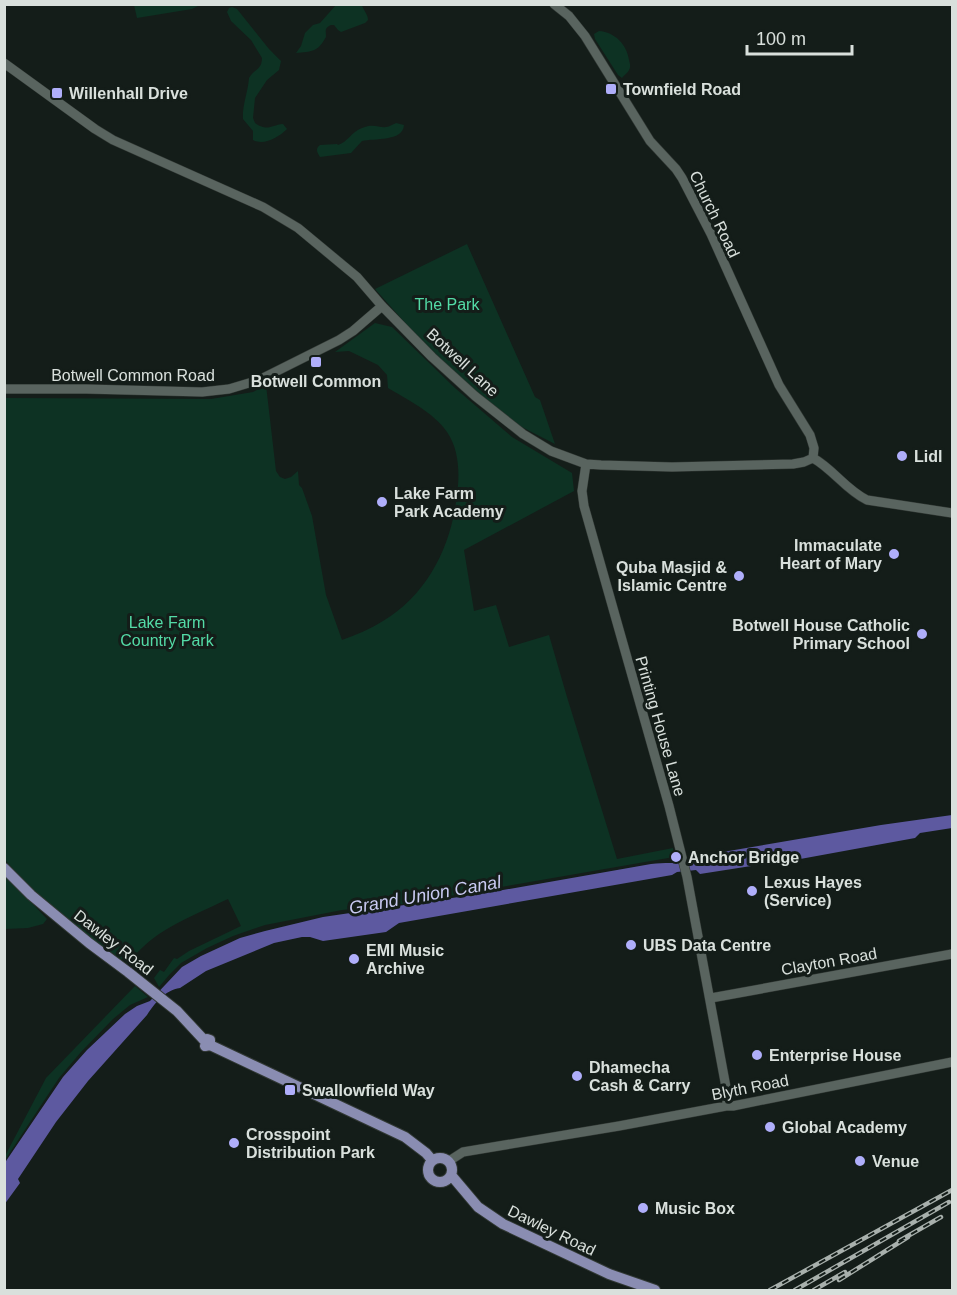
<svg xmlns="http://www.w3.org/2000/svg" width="957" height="1295" viewBox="0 0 957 1295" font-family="Helvetica,sans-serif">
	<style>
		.green { fill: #0d3223 }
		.water { fill: #5d59a0 }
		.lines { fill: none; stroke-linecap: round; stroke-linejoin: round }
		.minor-casing { stroke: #313834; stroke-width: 10 }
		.major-casing { stroke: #313834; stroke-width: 12 }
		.minor { stroke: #59645f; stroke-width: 9 }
		.major { stroke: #8a8db2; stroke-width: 10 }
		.rail-casing { stroke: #a8b0ac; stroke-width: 4.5 }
		.rail { stroke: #141d19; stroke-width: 2; stroke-dasharray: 7; stroke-linecap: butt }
		.poi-dot { fill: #afaefa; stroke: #141d19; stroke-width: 2 }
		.labels { text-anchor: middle; stroke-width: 6; stroke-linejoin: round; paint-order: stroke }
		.poi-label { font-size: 16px; font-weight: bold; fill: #d9e0dc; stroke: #141d19; text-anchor: start }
		.street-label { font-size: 16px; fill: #d9e0dc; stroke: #141d19 }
		.park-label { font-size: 16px; fill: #53dba6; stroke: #141d19 }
		.water-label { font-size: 18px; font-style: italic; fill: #c9caf2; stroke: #141d19 }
	</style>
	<rect width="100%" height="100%" fill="#141d19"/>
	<path class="green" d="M134,5V4L200,5L192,9L137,18Z
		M336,5H362C363,10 368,14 368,20L365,23L341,32L338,30L334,25H331C324,28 326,31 326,37C317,53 312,51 296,53L301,46L305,33L313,25L320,23Z
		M232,7L237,9L269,49L281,61L279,70L267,80L255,98L253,118L255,123C268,132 271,125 283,124L287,129C279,137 264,146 253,140V131L243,119C242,106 248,92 249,78C254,69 262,70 262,58L251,40L231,21L227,12L229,8Z
		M599,31C615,32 627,45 629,60C630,64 631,67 629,70C628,73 624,75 622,78L618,75L595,39L594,34Z
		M396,123L404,125C403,142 374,138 362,141L351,153L320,157C317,152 315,149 320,145L337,144L338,145C348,142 351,132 362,128C374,123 378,128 387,127C388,127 396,123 396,123Z
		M467,244L535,397L540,400L555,444L516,424L472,389L415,334L375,289Z
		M375,323L392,327L455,388L512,437L572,473L574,491L464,550L474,611L496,605L509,647L549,635L567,697L617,859L673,848L674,857L403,904L342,910L265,925L233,936L207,948L181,963L170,974L159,987L154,978L160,970L164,972L174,958L177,959L189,951L241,926L228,899C205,910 180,920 159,934C147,942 137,953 127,963C82,933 40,901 5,860L4,398L211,399L253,392L266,385L276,471L280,477L285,479L291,477L298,471L299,485L302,488L312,516L326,595L342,640C356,635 370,629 383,621C428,594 452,545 457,494C460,474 459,449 447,432C433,412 408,400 388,388L387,375L378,365L349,351L335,352Z
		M4,874L47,919L43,924L28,928L5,929Z
		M135,986L148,997L130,1005L113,1019L81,1052L59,1078L5,1160V1156L46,1078Z"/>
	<path class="water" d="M952,815V828L920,833L915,838L773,864H764L700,874L696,870L677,872L672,875L399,923L386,932L323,941L310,937H302L274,943L206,971L180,988C165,990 155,1003 147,1015L88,1081L56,1122L18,1179L20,1183L4,1205V1164L63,1077L87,1050L125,1014L137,1006L150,1001L182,967L201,956L240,938L265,931L323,917L486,893L651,864C672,861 685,867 705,855L881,825Z"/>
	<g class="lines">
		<g class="minor-casing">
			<path id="minor" d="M554,4L569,16L585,36L650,141L676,169L682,178L711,234L779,385L810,435L814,448L813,458
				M4,63L95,129L113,140L263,207L298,228L357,277L382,306L432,357L475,396L523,434L551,451L586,464L601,465L672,467L793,464L804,462L813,458
				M4,389H86L202,392L229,389L259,380L339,340L353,331L382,306
				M813,458C833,469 846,490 867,500L952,513
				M586,464L582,491L584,506L669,806L687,877L728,1098L726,1106
				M711,998L952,954
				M449,1161L463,1152L619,1126L726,1106H733L952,1062"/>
		</g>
		<g class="major-casing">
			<path id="major" d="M4,868L31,895L89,943L128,972L177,1011L204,1040L207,1039L210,1040V1045
				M205,1046L210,1045L405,1137L426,1153L432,1160
				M428 1170a12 12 0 1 1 24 0a12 12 0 1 1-24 0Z
				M451,1175L478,1207L503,1224L609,1274L655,1290"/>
		</g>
		<use href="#minor" class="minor"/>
		<use href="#major" class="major"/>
		<g class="rail-casing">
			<path id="rail" d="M899,1241L941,1217
				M839,1280L908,1237
				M770,1290L952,1190
				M795,1290L949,1202
				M814,1290L845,1272"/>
		</g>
		<use href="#rail" class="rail"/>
	</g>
	<g class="poi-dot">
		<rect x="605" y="83" width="12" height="12" rx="3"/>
		<rect x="51" y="87" width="12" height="12" rx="3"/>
		<rect x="310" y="356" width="12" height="12" rx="3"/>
		<circle cx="902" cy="456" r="6"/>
		<circle cx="382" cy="502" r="6"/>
		<circle cx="894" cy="554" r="6"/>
		<circle cx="739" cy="576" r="6"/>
		<circle cx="922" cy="634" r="6"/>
		<circle cx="676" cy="857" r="6"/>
		<circle cx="752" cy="891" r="6"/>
		<circle cx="631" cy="945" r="6"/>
		<circle cx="354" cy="959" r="6"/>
		<circle cx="757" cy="1055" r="6"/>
		<circle cx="577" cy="1076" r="6"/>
		<rect x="284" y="1084" width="12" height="12" rx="3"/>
		<circle cx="770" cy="1127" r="6"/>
		<circle cx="234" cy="1143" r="6"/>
		<circle cx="860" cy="1161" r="6"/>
		<circle cx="643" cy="1208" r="6"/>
	</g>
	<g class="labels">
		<g class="poi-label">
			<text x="623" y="95">Townfield Road</text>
			<text x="69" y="99">Willenhall Drive</text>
			<text x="316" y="387" text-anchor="middle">Botwell Common</text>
			<text x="914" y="462">Lidl</text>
			<text x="394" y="499">Lake Farm<tspan x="394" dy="18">Park Academy</tspan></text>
			<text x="882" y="551" text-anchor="end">Immaculate<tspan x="882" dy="18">Heart of Mary</tspan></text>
			<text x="727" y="573" text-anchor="end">Quba Masjid &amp;<tspan x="727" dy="18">Islamic Centre</tspan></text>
			<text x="910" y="631" text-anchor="end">Botwell House Catholic<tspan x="910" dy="18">Primary School</tspan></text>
			<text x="688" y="863">Anchor Bridge</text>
			<text x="764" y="888">Lexus Hayes<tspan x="764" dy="18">(Service)</tspan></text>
			<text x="643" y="951">UBS Data Centre</text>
			<text x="366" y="956">EMI Music<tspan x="366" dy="18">Archive</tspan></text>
			<text x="769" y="1061">Enterprise House</text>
			<text x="589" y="1073">Dhamecha<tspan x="589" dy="18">Cash &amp; Carry</tspan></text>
			<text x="302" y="1096">Swallowfield Way</text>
			<text x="782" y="1133">Global Academy</text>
			<text x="246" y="1140">Crosspoint<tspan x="246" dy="18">Distribution Park</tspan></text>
			<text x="872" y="1167">Venue</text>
			<text x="655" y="1214">Music Box</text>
		</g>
		<g class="street-label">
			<text transform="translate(715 214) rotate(64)" y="6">Church Road</text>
			<text transform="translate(463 362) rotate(43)" y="6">Botwell Lane</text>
			<text x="133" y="381">Botwell Common Road</text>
			<text transform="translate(661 726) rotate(74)" y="6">Printing House Lane</text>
			<text transform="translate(114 942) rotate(38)" y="6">Dawley Road</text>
			<text transform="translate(829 961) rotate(-10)" y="6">Clayton Road</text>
			<text transform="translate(750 1087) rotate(-11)" y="6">Blyth Road</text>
			<text transform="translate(552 1230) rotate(26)" y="6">Dawley Road</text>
		</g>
		<g class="park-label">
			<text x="447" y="310">The Park</text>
			<text x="167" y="628">Lake Farm<tspan x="167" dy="18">Country Park</tspan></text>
		</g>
		<g class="water-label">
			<text transform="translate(425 895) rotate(-10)" y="6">Grand Union Canal</text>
		</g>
	</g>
	<rect width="957" height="1295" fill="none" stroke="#d9e0dc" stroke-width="12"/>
	<path d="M747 45v9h105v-9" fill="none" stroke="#d9e0dc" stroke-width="3"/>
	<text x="756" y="45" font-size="18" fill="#d9e0dc" stroke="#141d19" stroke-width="4.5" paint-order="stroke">100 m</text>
</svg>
